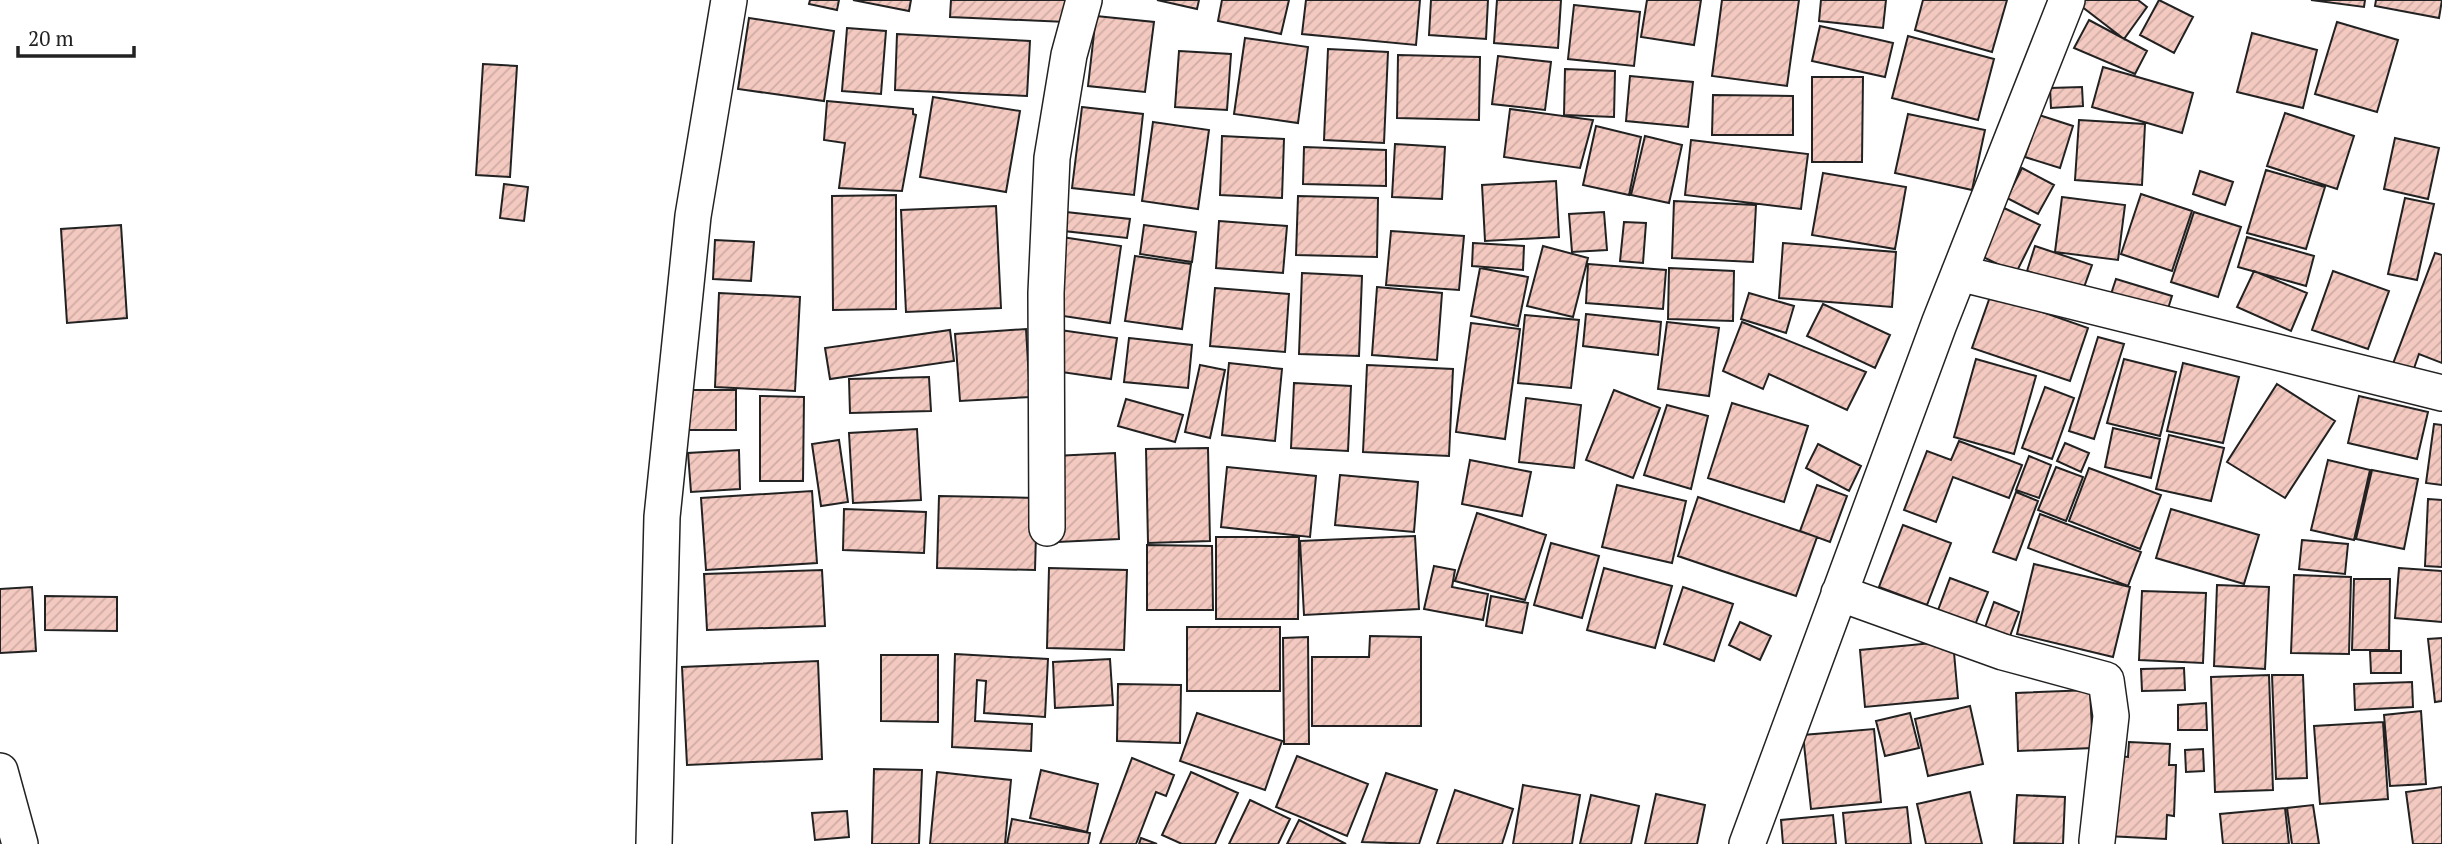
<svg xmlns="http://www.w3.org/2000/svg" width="2442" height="844" viewBox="0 0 2442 844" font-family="'PT Serif',serif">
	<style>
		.building { fill: url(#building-hatch); stroke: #222; stroke-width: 2 }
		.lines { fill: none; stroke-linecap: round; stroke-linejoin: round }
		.minor-casing { stroke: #222; stroke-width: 38 }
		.minor { stroke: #fff; stroke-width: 35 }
	</style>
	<defs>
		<pattern id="building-hatch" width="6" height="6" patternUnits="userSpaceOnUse" patternTransform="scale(1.75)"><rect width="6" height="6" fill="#f3c9c0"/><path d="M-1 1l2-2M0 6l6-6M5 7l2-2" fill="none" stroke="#d0aca5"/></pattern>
	</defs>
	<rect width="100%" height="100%" fill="#fff"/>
	<path class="building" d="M810,0H839L837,10L809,4Z
		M853,0H911L909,11Z
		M951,0H1067L1066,22L950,17Z
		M1157,0H1199L1197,9Z
		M1222,0H1289L1281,34L1218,21Z
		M1306,0H1420L1416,45L1302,34Z
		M1431,0H1488L1486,39L1429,35Z
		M1497,0H1561L1558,48L1494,43Z
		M1647,0H1701L1694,45L1641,37Z
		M1722,0H1799L1787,86L1712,76Z
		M1821,0H1886L1883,28L1819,21Z
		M1923,0H2007L1992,52L1915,30Z
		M2085,0H2138L2147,7L2124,39L2081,6Z
		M2159,0L2193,17L2174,53L2140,35Z
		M2311,0H2365L2364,7Z
		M2376,0H2442L2439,18L2375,6Z
		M1574,5L1640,12L1634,66L1568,59Z
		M1096,16L1154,22L1145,92L1088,86Z
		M749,18L834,31L824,101L738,89Z
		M2089,20L2147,51L2135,74L2074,48Z
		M2337,22L2398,40L2377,112L2315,94Z
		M1820,26L1893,43L1885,77L1812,61Z
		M847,28L886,31L881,94L842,91Z
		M2252,33L2317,50L2303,108L2237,92Z
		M897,34L1030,41L1027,96L895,90Z
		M1908,36L1994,59L1978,120L1892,98Z
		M1245,38L1308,47L1298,123L1234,114Z
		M1328,49L1388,52L1384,143L1324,140Z
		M1179,51L1231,54L1227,110L1175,107Z
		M1398,55L1480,57L1479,120L1397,118Z
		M1498,56L1551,62L1545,110L1492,104Z
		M483,64L517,66L510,177L476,175Z
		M2103,67L2193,93L2182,133L2092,107Z
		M1565,69L1615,71L1614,117L1564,115Z
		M1630,76L1693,82L1688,127L1626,121Z
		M1812,77H1863L1862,162H1812Z
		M2082,87L2083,106L2051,108L2050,88Z
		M1713,95L1793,96V135H1712Z
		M933,97L1020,111L1006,192L920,177Z
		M827,101L913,109V114L916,115L902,191L839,188L845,143L824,140Z
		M1082,107L1143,114L1134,195L1072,188Z
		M1510,109L1593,120L1580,168L1504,157Z
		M2285,113L2354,136L2337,189L2267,166Z
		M1908,114L1985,130L1972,190L1895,173Z
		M2039,115L2073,126L2060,168L2025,157Z
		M2079,120L2145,124L2142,185L2075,180Z
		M1153,122L1209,130L1198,209L1142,201Z
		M1596,126L1641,137L1629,195L1583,185Z
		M1222,136L1284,139L1282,198L1220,195Z
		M1645,136L1682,145L1669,203L1631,195Z
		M2395,138L2439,148L2428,199L2384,189Z
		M1691,140L1808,154L1801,209L1685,195Z
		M1395,144L1445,147L1442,199L1392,197Z
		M1304,147L1386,150V186L1303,184Z
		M2022,168L2054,185L2038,214L2007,198Z
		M2266,170L2325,187L2306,249L2247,233Z
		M2200,171L2233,182L2225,205L2193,194Z
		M1823,173L1906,187L1895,249L1812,235Z
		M1556,181L1559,237L1485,241L1482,185Z
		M504,184L528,187L524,221L500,218Z
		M2141,194L2192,211L2172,271L2121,254Z
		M896,195V309L833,310L832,196Z
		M1298,196L1378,198L1377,257L1296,255Z
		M2062,197L2125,205L2118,260L2055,252Z
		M2405,198L2434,204L2417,280L2388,274Z
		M1674,201L1756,205L1753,262L1672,258Z
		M996,206L1001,308L906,312L901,210Z
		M2004,208L2040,225L2016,273L1981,256Z
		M1066,212L1130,219L1127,238L1064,231Z
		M1604,212L1607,250L1572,252L1569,214Z
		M2194,212L2241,227L2218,297L2171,282Z
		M1219,221L1287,226L1283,273L1216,268Z
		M1624,222L1646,223L1643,263L1620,261Z
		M121,225L127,318L67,323L61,229Z
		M1144,225L1196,232L1192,262L1140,254Z
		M1391,231L1464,236L1459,290L1386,285Z
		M1062,237L1121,246L1110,323L1050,314Z
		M2247,237L2314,256L2306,286L2238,267Z
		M715,240L754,242L751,281L713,279Z
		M1473,243L1524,246L1523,270L1472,266Z
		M1783,243L1896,252L1892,307L1779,298Z
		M1543,246L1588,258L1573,317L1527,306Z
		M2035,246L2092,265L2083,290L2027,271Z
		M2435,253L2442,255V363L2419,354L2411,377L2391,369Z
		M1135,256L1191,264L1182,329L1125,321Z
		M1588,264L1666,270L1663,309L1586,303Z
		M1480,268L1528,277L1518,326L1471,316Z
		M1669,268L1734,271L1733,321L1668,319Z
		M2254,271L2307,293L2291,331L2237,307Z
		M2333,271L2389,291L2368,349L2312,330Z
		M1302,273L1362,276L1359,356L1299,354Z
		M2116,279L2172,296L2166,315L2110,297Z
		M1377,287L1442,293L1437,360L1372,355Z
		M1215,288L1289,294L1285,352L1210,346Z
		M719,293L800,297L795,391L715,387Z
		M1749,293L1794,306L1786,333L1741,319Z
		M1991,294L2088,328L2070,381L1972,348Z
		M1823,304L1890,335L1875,368L1807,336Z
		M1586,314L1661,322L1658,355L1583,346Z
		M1525,315L1579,320L1571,388L1518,383Z
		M1667,322L1719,328L1709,396L1658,389Z
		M1742,322L1866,372L1847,410L1769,374L1763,389L1723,371Z
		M1471,323L1520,329L1505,439L1456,432Z
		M1026,329L1030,397L960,401L955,334Z
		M1053,329L1117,338L1111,379L1047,370Z
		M950,330L954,361L830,379L825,348Z
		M2098,337L2124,344L2094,439L2069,431Z
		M1129,338L1192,345L1188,388L1124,382Z
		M1976,359L2036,376L2014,454L1954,437Z
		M2124,359L2176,372L2160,436L2107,423Z
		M1229,363L1282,369L1275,441L1222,435Z
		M2183,363L2239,377L2223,443L2167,431Z
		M1200,365L1225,370L1210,438L1185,432Z
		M1367,365L1453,369L1449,456L1363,452Z
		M929,377L931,411L850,413L849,379Z
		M1294,383L1351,386L1348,451L1291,448Z
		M2277,384L2335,421L2285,498L2227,462Z
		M2045,387L2074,398L2052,459L2022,448Z
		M680,390H736V430H680Z
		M1614,390L1660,408L1633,478L1586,460Z
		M760,396L804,397L803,481H760Z
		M2359,396L2428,412L2417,459L2348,443Z
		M1526,398L1581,405L1574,468L1519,462Z
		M1126,399L1183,415L1175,442L1118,426Z
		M1732,403L1808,426L1784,502L1708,478Z
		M1667,405L1708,416L1691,489L1644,475Z
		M2434,424L2442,425V485L2426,483Z
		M2113,428L2160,439L2151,478L2105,467Z
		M917,429L921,500L853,503L849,433Z
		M2169,435L2224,448L2211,501L2156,489Z
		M839,440L848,502L821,506L812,444Z
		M1959,441L2022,465L2009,498L1953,477L1936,522L1904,510L1927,451L1951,460Z
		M2065,443L2089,453L2081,472L2057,461Z
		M1818,444L1861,466L1849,491L1806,468Z
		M1208,448L1210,541L1148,543L1146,449Z
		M739,450L740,489L691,492L688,453Z
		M1115,453L1119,539L1058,542L1054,456Z
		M2029,456L2051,465L2039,498L2016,490Z
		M1470,460L1531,472L1522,516L1462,504Z
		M2328,460L2370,470L2354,540L2311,530Z
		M1227,467L1316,476L1310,537L1221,527Z
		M2056,467L2083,477L2066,521L2038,510Z
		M2089,468L2161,495L2140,549L2069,521Z
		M2372,470L2418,479L2404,549L2356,539Z
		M1340,475L1418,482L1414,532L1335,525Z
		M1617,485L1686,501L1672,563L1602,547Z
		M1817,485L1847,496L1830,542L1800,531Z
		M812,491L817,563L706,570L701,498Z
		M2016,492L2038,501L2016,560L1993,552Z
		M939,496L1037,498L1035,570L937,568Z
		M1698,497L1817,537L1796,596L1678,556Z
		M2428,499L2442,500V567L2425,566Z
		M844,509L926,512L924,553L843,550Z
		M2171,509L2259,535L2244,584L2156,558Z
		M1477,513L1546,535L1525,600L1455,581Z
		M2040,514L2141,552L2128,586L2028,548Z
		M1903,525L1951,543L1927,605L1879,587Z
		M1415,536L1419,609L1304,615L1300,541Z
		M1216,537H1299L1298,619H1216Z
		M2302,540L2348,544L2345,574L2299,569Z
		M1551,543L1599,556L1582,618L1534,605Z
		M1147,545L1212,546L1213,610H1147Z
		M2034,564L2130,587L2113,657L2017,634Z
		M1434,566L1455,570L1452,587L1488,594L1483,620L1424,609Z
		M1049,568L1127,570L1124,650L1047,648Z
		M1604,568L1672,586L1655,648L1587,630Z
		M2399,568L2442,571V622L2395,618Z
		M822,570L825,626L707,630L704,574Z
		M2294,575L2351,577L2349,654L2291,653Z
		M1950,578L1988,592L1971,635L1934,621Z
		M2354,579H2390L2389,650H2352Z
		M2217,585L2269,587L2265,669L2214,666Z
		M32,587L36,651L0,653V589Z
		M1683,587L1733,604L1714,661L1664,644Z
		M2142,591L2206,593L2203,663L2139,660Z
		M45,596L117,597V631L45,630Z
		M1491,596L1528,603L1522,633L1486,626Z
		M1994,602L2019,612L2007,644L1982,636Z
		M1740,622L1771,636L1760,660L1729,645Z
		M1187,627H1280V691H1187Z
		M1370,636L1421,637V726H1312V657H1369Z
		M1308,637L1309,744H1284L1283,638Z
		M2442,638V701L2435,702L2428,639Z
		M1953,641L1958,698L1865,707L1860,650Z
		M2370,651H2401V673H2371Z
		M955,654L1048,659L1045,717L984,713L986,681L977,680L975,721L1032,724L1031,751L952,747Z
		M881,655H938V722L881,721Z
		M1110,659L1113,705L1055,708L1053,662Z
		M818,661L822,759L687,765L682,667Z
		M2184,668L2185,690L2142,691L2141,669Z
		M2269,675L2273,790L2215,792L2211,677Z
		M2272,675H2303L2307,778L2276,779Z
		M2412,682L2413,707L2355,710L2354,684Z
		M1118,684L1181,685L1180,743L1117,741Z
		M2090,690L2093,748L2018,751L2016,693Z
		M2206,703L2207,730H2178V705Z
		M1970,706L1983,764L1928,776L1915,719Z
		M2421,711L2426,784L2390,786L2384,715Z
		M1197,713L1282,741L1265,790L1180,761Z
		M1910,713L1919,748L1885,756L1876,721Z
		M2383,722L2388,799L2320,804L2314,726Z
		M1874,729L1881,802L1811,809L1803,735Z
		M2129,742L2170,744L2169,765H2176L2174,816L2167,815L2166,839L2107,836L2118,756L2128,757Z
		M2203,749L2204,771L2186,772L2185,750Z
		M1297,756L1368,784L1347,836L1276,807Z
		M1132,758L1174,775L1166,796L1156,792L1136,844H1100Z
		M874,769L922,770L919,844H872Z
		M1041,770L1098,784L1087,832L1030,818Z
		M937,772L1011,780L1005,844H930Z
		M1191,772L1238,793L1215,844H1182L1162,835Z
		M1386,773L1437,790L1419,844L1362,842Z
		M1523,785L1580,795L1572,844H1513Z
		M2442,787V844H2413L2406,792Z
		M1455,790L1513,809L1502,844H1437Z
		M1970,792L1982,844H1926L1917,804Z
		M1656,794L1705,805L1697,844H1645Z
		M1591,795L1639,806L1631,844H1580Z
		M2017,795L2065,797L2063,844L2014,843Z
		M1250,800L1290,819L1278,844H1229Z
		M2313,805L2319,844H2292L2287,808Z
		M1907,807L1911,844H1846L1843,813Z
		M2285,808L2289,844H2223L2220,814Z
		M847,811L849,837L815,840L812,813Z
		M1833,815L1836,844H1783L1781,820Z
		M1012,819L1090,833L1088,844H1007Z
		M1299,820L1346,844H1287Z
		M1141,838L1157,844H1139Z"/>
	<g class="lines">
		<g class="minor-casing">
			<path id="minor" d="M1959,273L2442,393
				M1047,528L1046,293L1052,158L1069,55L1084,0
				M1839,593L2003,652L2106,680L2111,716L2097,841
				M0,771L20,844
				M654,844L662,517L693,216L729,0
				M1747,844L1939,324L2067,0"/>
		</g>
		<use href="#minor" class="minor"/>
	</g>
	<path d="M18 46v10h116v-10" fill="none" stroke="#222222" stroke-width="3.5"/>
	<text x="28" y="46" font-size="21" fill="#222222" stroke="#ffffff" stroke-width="5" paint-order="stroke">20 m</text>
</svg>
